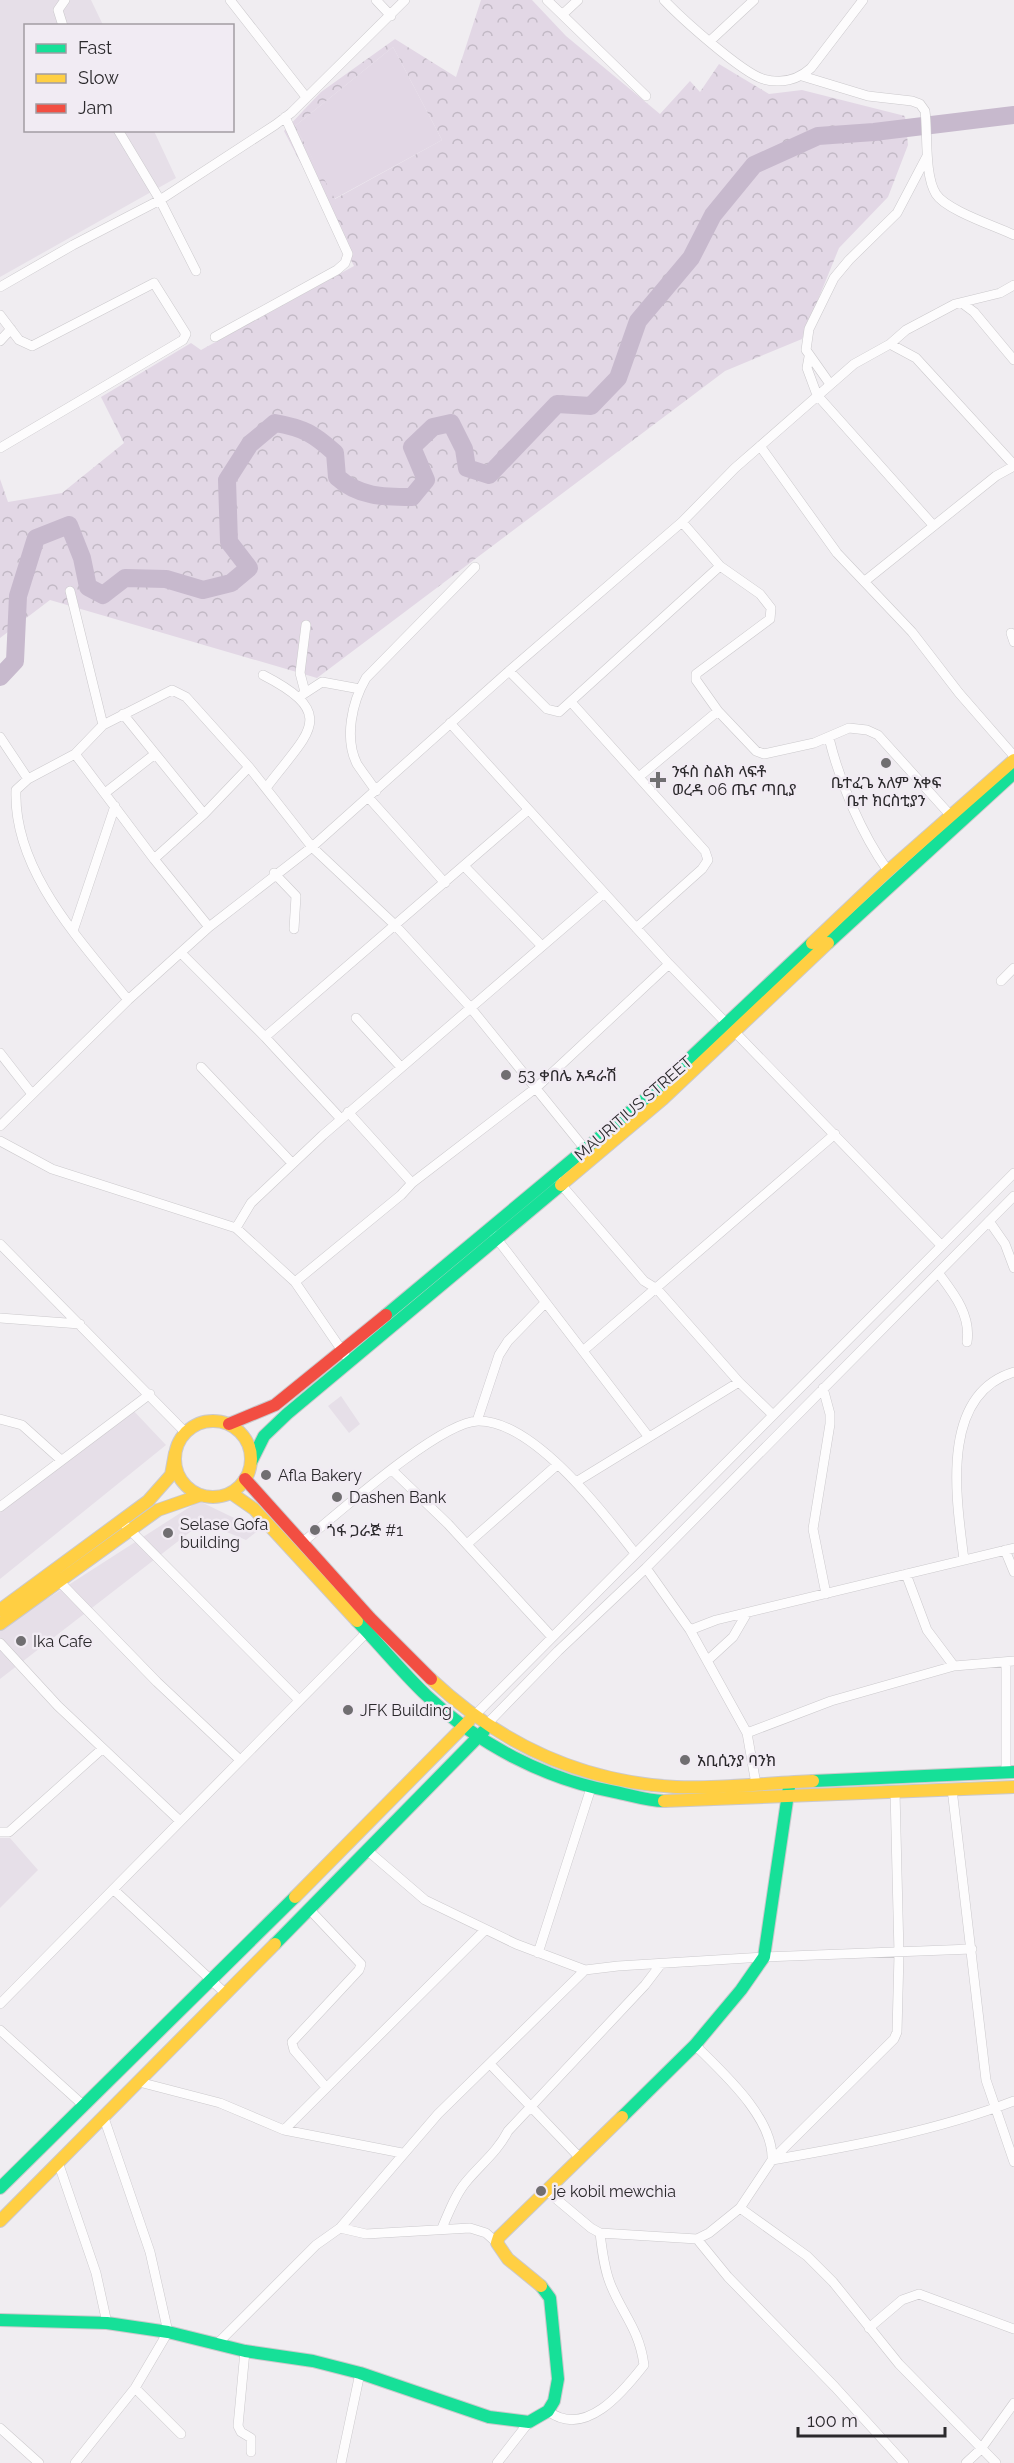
<svg xmlns="http://www.w3.org/2000/svg" width="1014" height="2463" viewBox="0 0 1014 2463" font-family="Raleway,'Noto Sans Ethiopic',sans-serif">
	<style>
		.built { fill: #e6dfe8 }
		.green { fill: #e2d7e5 }
		.forest { fill: url(#forest-crowns); fill-rule: evenodd }
		.lines { fill: none; stroke-linecap: round; stroke-linejoin: round }
		.river { stroke: #c7b9cd; stroke-width: 18 }
		.street-casing { stroke: #cbc9cc; stroke-width: 10 }
		.fast-casing { stroke: #cbc9cc; stroke-width: 14 }
		.slow-casing { stroke: #cbc9cc; stroke-width: 14 }
		.jam-casing { stroke: #cbc9cc; stroke-width: 14 }
		.street { stroke: #fdfcfd; stroke-width: 9 }
		.fast { stroke: #16e098; stroke-width: 12 }
		.slow { stroke: #ffcf43; stroke-width: 12 }
		.jam { stroke: #f24e42; stroke-width: 12 }
		.poi-dot { fill: #706e71; stroke: #f1ebf3; stroke-width: 2 }
		.labels { text-anchor: middle; stroke-width: 5; stroke-linejoin: round; paint-order: stroke }
		.poi-label { font-size: 16px; fill: #2b292c; stroke: #f1ebf3; text-anchor: start }
		.street-label { font-size: 16px; fill: #2b292c; stroke: #f1ebf3 }
	</style>
	<defs>
		<pattern id="forest-crowns" width="20" height="18" patternUnits="userSpaceOnUse" patternTransform="scale(1.5)"><rect width="20" height="18" fill="#e2d7e5"/><path d="M2 6a3 3 0 1 1 6 0M12 15a3 3 0 1 1 6 0" fill="none" stroke="#c2b9c5"/></pattern>
	</defs>
	<rect width="100%" height="100%" fill="#f0edf1"/>
	<path class="built" d="M0,0H91L103,25L26,26V130L154,131L176,178L0,277Z
		M341,1396L360,1424L349,1433L328,1406Z
		M130,1407L166,1445L0,1579V1512Z
		M199,1501L259,1530L246,1540L203,1522L0,1679V1629Z
		M0,1838H10L38,1870L0,1908Z"/>
	<path class="green" d="M393,47L442,140L334,199L295,126Z"/>
	<path class="forest" d="M481,0H532L566,36L660,114L690,81L700,92L719,64L769,94L802,90L905,116L908,145L888,197L839,248L802,339L725,371L317,678L50,600L0,638V479L8,502L62,493L124,443L101,397L191,343L201,350L354,266L284,131L321,92L395,39L456,77ZM393,47L442,140L335,199L295,126Z"/>
	<g class="lines">
		<path class="river" d="M0,677L15,661L18,596L36,538L69,525L82,558L88,587L103,595L125,578L166,579L203,590L231,583L249,568L229,542L227,480L250,444L275,423C304,428 314,434 335,453L337,477C359,497 383,497 412,497L426,480L412,447L433,427L451,423L464,449L467,468L489,475L557,404L591,406L618,378L638,321L691,258L713,215L754,165L818,136L874,132L1014,115"/>
		<g class="street-casing">
			<path id="street" d="M230,0L306,97
				M376,0L391,16
				M547,0L646,96
				M664,0C681,18 741,72 763,79C781,84 798,80 811,68L863,0
				M563,14L578,0
				M63,26L58,10L65,0
				M710,41L754,0
				M802,76L868,96L912,101L920,104L925,111C928,133 924,175 936,194C946,210 995,226 1014,235
				M118,130L160,200L196,271
				M0,287L73,245L160,200L275,125L291,113L405,0
				M962,303L974,312L1014,360
				M0,315L19,340L32,346L154,283L186,334L183,340L0,448
				M215,337L337,270L345,263L348,254L285,117
				M0,341L11,329
				M890,344L916,358L1014,465
				M809,357L807,368L817,395L933,525
				M830,384L806,350L809,329L834,278L849,260L897,213L927,156
				M760,446L837,553L912,632L959,693L1014,756
				M682,522L735,468L854,364L890,344L906,330L955,304L1000,293L1014,285
				M865,581L996,476L1014,466
				M70,591L103,725
				M1011,633L1014,642
				M509,671L547,709L559,712L720,566
				M263,675C341,715 307,733 266,788
				M305,692L300,673L306,625
				M302,695L322,682L360,689
				M571,702L705,851L708,860L702,869L636,928
				M123,714L204,814
				M450,723L669,964L941,1245
				M0,737L28,779
				M829,738C840,783 861,833 888,871
				M75,754L154,859
				M640,776L718,711
				M376,791C370,782 363,773 357,764C344,738 352,702 366,678L475,567
				M105,793L155,754
				M368,797L445,883
				M464,866L541,945
				M274,873L296,896L294,929
				M209,927L154,859L204,814L249,767
				M73,931L115,806
				M181,953L265,1037L341,1119
				M1001,981L1014,968
				M128,1000C81,941 13,871 16,790L28,779L75,754L103,725L172,690L186,697L249,767L312,847L395,925L470,1007L589,1154
				M356,1018L400,1066
				M265,1037L527,811
				M0,1053L32,1094
				M201,1067L292,1163
				M348,1112L412,1183
				M0,1126L128,1000L209,927L312,847L509,671L682,522L720,566L760,594L771,608L770,619L696,674V680L718,711L756,751L764,754L814,743L849,728L867,730L878,735L951,816
				M0,1141L52,1169L236,1228L295,1282L345,1355
				M558,1181L644,1281L657,1289L739,1382L773,1415
				M989,1221L1005,1244L1014,1268
				M236,1228L251,1203L323,1135L604,893
				M494,1235L648,1436
				M0,1244L185,1432
				M939,1274C954,1294 971,1315 967,1342
				M295,1282L401,1195L412,1183L537,1087L669,964
				M0,1318L80,1324
				M584,1350L835,1134
				M823,1388L830,1414V1424L813,1529L826,1594
				M0,1419L22,1425L61,1460
				M477,1421L499,1355L508,1341L545,1303
				M392,1470L448,1524L551,1636
				M576,1482L739,1382
				M0,1507L150,1394
				M126,1526L298,1699
				M303,1542C336,1515 439,1422 478,1421C533,1420 603,1512 634,1552
				M467,1544L557,1465
				M1005,1550L1014,1572
				M964,1560C957,1502 938,1395 1014,1372
				M646,1568L690,1630L747,1733L756,1784
				M906,1574L927,1630L954,1666
				M55,1577L157,1682L239,1759
				M690,1630L716,1620L1014,1548
				M0,1643L58,1706L180,1821
				M708,1660L733,1637L747,1613
				M1006,1663V1772
				M474,1716L1014,1173
				M487,1724L558,1651L646,1568L1014,1196
				M747,1733L831,1701L954,1666L1014,1661
				M952,1789L986,2080L1014,2162
				M0,1832H9L102,1749
				M368,1851L425,1900L516,1944L585,1970L618,1966L764,1957L972,1949
				M114,1890L225,1993
				M310,1910L361,1964L359,1970L292,2042L294,2050L325,2086
				M538,1953L591,1788
				M0,2004L366,1633
				M0,2030L83,2105
				M695,2045C723,2073 774,2118 772,2160C853,2146 936,2131 1014,2101
				M490,2064L580,2158
				M139,2082L220,2103L284,2130L402,2153
				M284,2130L485,1930
				M58,2162L96,2273L107,2323
				M548,2192L591,2228L600,2233L697,2239L709,2233L740,2208L772,2160L894,2039L897,2032L899,1954L895,1791
				M740,2208L807,2256L833,2282L899,2364L996,2463
				M340,2228L366,2234L470,2228L486,2233L497,2243
				M442,2228C449,2212 455,2195 466,2182C480,2165 498,2151 508,2131L645,1985L661,1964
				M697,2239L728,2277L835,2387L904,2463
				M869,2328L902,2300L919,2294L1014,2329
				M217,2344L316,2245L340,2228L438,2114L585,1970
				M245,2351L238,2426L241,2432L251,2438V2452
				M135,2388L181,2434
				M548,2411C585,2439 623,2392 644,2365C639,2328 622,2314 610,2283C604,2268 602,2250 600,2233
				M0,2428L39,2463
				M75,2463L135,2388L168,2332L150,2252L104,2118
				M341,2463L360,2373
				M497,2463L529,2422
				M966,2463L981,2449L1014,2403"/>
		</g>
		<g class="fast-casing">
			<path id="fast" d="M828,943L1014,773
				M386,1315L655,1091L812,943
				M251,1462L264,1436L287,1414L561,1185
				M357,1621C380,1645 402,1672 426,1695C478,1744 544,1779 615,1792C630,1795 648,1801 664,1801
				M813,1781L1014,1772
				M275,1944L484,1731
				M622,2117L695,2045L741,1990L764,1957L789,1787
				M0,2188L295,1897
				M0,2320L107,2323L168,2332L245,2351L313,2361L360,2373L489,2417L529,2422L548,2411L554,2401L558,2379L550,2298L541,2286"/>
		</g>
		<g class="slow-casing">
			<path id="slow" d="M812,943L888,871L1014,760
				M561,1185L663,1099L828,943
				M175 1459a38 38 0 1 1 76 0a38 38 0 1 1-76 0Z
				M231,1493L254,1509L357,1621
				M0,1610L148,1501L171,1475L175,1453
				M0,1624L158,1510L201,1495
				M431,1679C499,1743 581,1782 676,1787C721,1789 768,1783 813,1781
				M664,1801L1014,1787
				M295,1897L469,1721
				M0,2221L275,1944
				M541,2286L508,2259L497,2243L499,2237L622,2117"/>
		</g>
		<g class="jam-casing">
			<path id="jam" d="M229,1424L275,1405L386,1315
				M245,1479L370,1618L431,1679"/>
		</g>
		<use href="#street" class="street"/>
		<use href="#fast" class="fast"/>
		<use href="#slow" class="slow"/>
		<use href="#jam" class="jam"/>
	</g>
	<g class="poi-dot">
		<circle cx="886" cy="763" r="6"/>
		<path d="M655 771h6v6h6v6h-6v6h-6v-6h-6v-6h6z"/>
		<circle cx="506" cy="1075" r="6"/>
		<circle cx="266" cy="1475" r="6"/>
		<circle cx="337" cy="1497" r="6"/>
		<circle cx="315" cy="1530" r="6"/>
		<circle cx="168" cy="1533" r="6"/>
		<circle cx="21" cy="1641" r="6"/>
		<circle cx="348" cy="1710" r="6"/>
		<circle cx="685" cy="1760" r="6"/>
		<circle cx="541" cy="2191" r="6"/>
	</g>
	<g class="labels">
		<g class="poi-label">
			<text x="672" y="777">ንፋስ ስልክ ላፍቶ<tspan x="672" dy="18">ወረዳ 06 ጤና ጣቢያ</tspan></text>
			<text x="886" y="788" text-anchor="middle">ቤተፈጌ አለም አቀፍ<tspan x="886" dy="18">ቤተ ክርስቲያን</tspan></text>
			<text x="518" y="1081">53 ቀበሌ አዳራሽ</text>
			<text x="278" y="1481">Afla Bakery</text>
			<text x="349" y="1503">Dashen Bank</text>
			<text x="180" y="1530">Selase Gofa<tspan x="180" dy="18">building</tspan></text>
			<text x="327" y="1536">ጎፋ ጋራጅ #1</text>
			<text x="33" y="1647">Ika Cafe</text>
			<text x="360" y="1716">JFK Building</text>
			<text x="697" y="1766">አቢሲንያ ባንክ</text>
			<text x="553" y="2197">je kobil mewchia</text>
		</g>
		<g class="street-label">
			<text transform="translate(633 1108) rotate(-41)" y="6">MAURITIUS STREET</text>
		</g>
	</g>
	<rect x="24" y="24" width="210" height="108" fill="#f1ebf3" stroke="#a29da3" stroke-width="1.5"/>
	<rect x="36" y="44" width="30" height="9" fill="#16e098" stroke="#a29da3" stroke-width="1.5"/>
	<text x="78" y="54" font-size="18" fill="#2b292c">Fast</text>
	<rect x="36" y="74" width="30" height="9" fill="#ffcf43" stroke="#a29da3" stroke-width="1.5"/>
	<text x="78" y="84" font-size="18" fill="#2b292c">Slow</text>
	<rect x="36" y="104" width="30" height="9" fill="#f24e42" stroke="#a29da3" stroke-width="1.5"/>
	<text x="78" y="114" font-size="18" fill="#2b292c">Jam</text>
	<path d="M798 2427v9h147v-9" fill="none" stroke="#2b292c" stroke-width="3"/>
	<text x="807" y="2427" font-size="18" fill="#2b292c" stroke="#f1ebf3" stroke-width="4.5" paint-order="stroke">100 m</text>
</svg>
